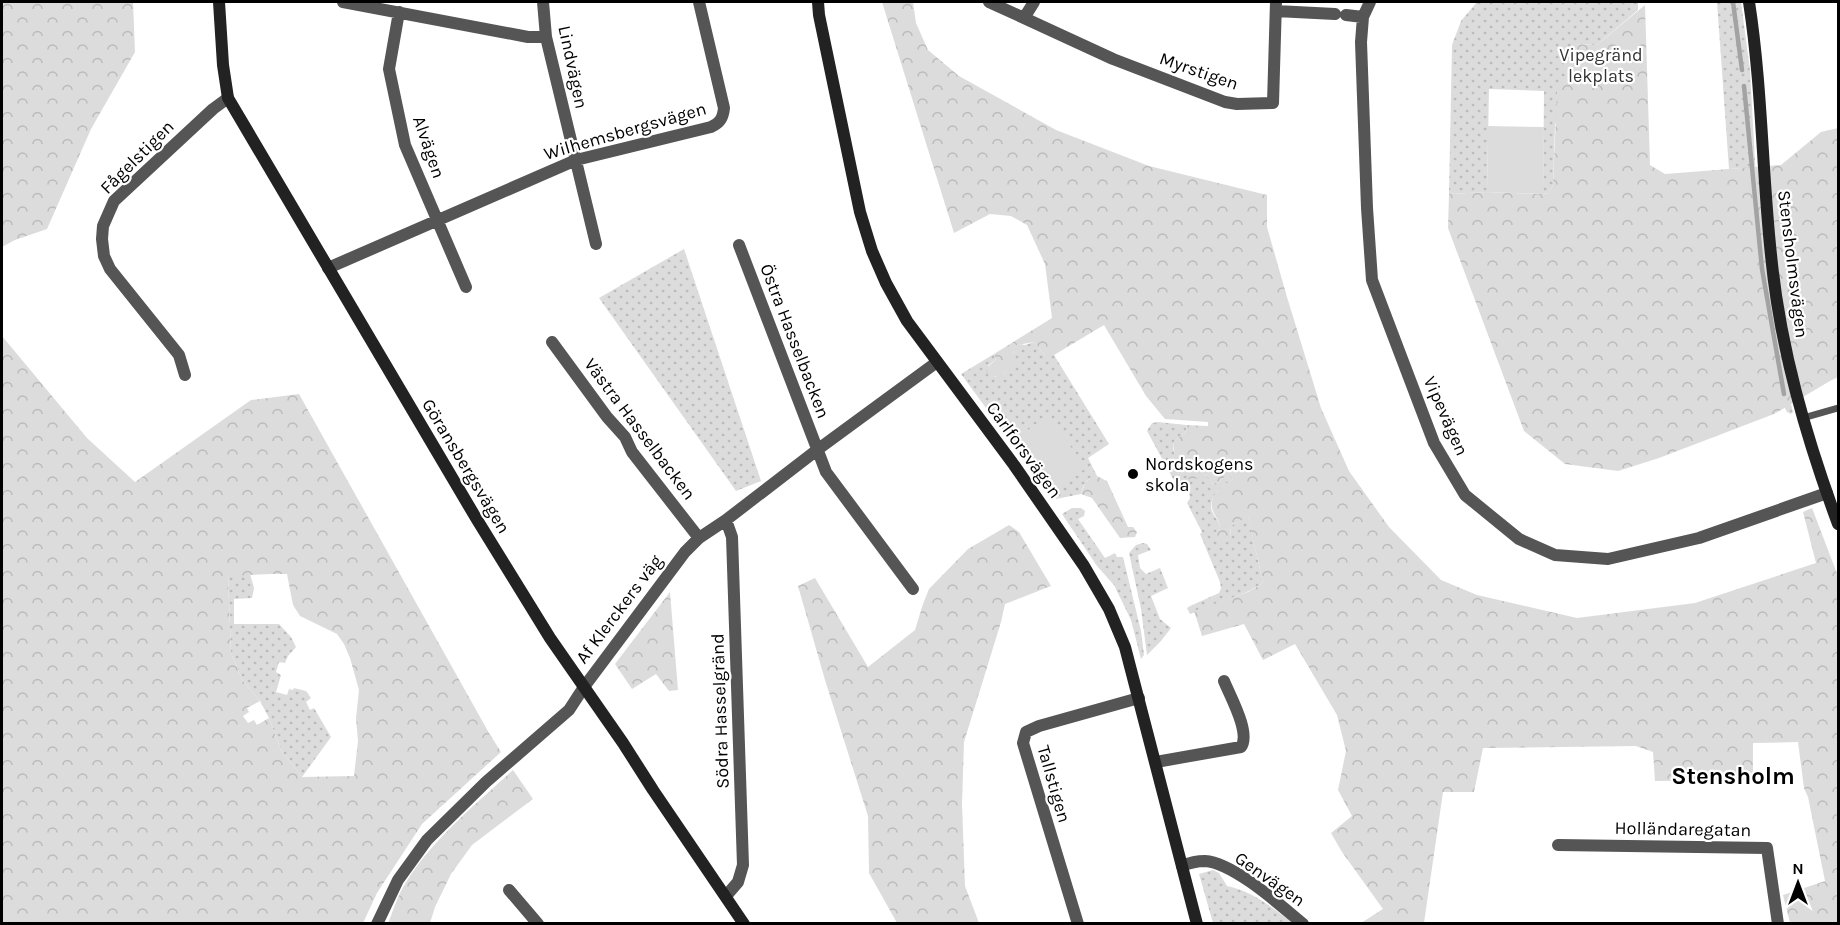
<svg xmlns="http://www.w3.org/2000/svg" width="1840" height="925" viewBox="0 0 1840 925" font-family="Karla,sans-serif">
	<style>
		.grass { fill: url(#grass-dots) }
		.forest { fill: url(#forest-crowns); fill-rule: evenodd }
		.garden { fill: #dcdcdc }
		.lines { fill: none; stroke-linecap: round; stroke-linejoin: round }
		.stream { stroke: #a3a3a3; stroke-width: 4.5 }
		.lane { stroke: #555; stroke-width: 7 }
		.street { stroke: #555; stroke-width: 12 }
		.secondary { stroke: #222; stroke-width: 12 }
		.poi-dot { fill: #000; stroke: #fff; stroke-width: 2 }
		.labels { text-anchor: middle; stroke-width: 4.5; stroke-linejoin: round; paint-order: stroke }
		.park-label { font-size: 18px; fill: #333; stroke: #fff }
		.street-label { font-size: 18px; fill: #000; stroke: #fff }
		.poi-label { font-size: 18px; fill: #000; stroke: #fff; text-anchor: start }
		.district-label { font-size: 24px; font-weight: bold; fill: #000; stroke: #fff }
	</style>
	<defs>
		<pattern id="grass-dots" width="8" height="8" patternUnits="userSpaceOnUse" patternTransform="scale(1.5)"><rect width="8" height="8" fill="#dcdcdc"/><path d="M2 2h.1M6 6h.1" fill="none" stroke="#bbb" stroke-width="1.8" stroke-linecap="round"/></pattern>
		<pattern id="forest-crowns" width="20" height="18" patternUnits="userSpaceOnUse" patternTransform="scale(1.5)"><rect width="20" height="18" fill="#dcdcdc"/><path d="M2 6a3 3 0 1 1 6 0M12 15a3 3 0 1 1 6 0" fill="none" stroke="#bbb"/></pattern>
	</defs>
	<rect width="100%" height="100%" fill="#fff"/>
	<path class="grass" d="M1477,2H1638V10L1597,45L1574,44L1572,72L1555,125L1553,185L1549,193L1543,194L1544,91L1489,89L1487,192L1449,194L1452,45L1461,21Z
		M1717,2H1741L1750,70L1758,217L1782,370L1793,412L1791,414L1787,412L1779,397L1743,168L1729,169Z
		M684,249L761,481L736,491L599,298Z
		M1034,342L1045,355H1054L1109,444L1088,458L1097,476C1087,477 1083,485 1081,494L1056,499L1044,487L961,374L994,354L996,359L988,366L995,377C1015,371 1011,364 1014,348L1020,344L1025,345Z
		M1158,422L1186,425L1187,427L1185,432L1173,443C1173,456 1176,457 1188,461L1190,468L1187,472L1202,475L1205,474L1208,476L1212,484L1219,482L1230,470L1233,479C1223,486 1207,497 1212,511C1215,518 1220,521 1220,529L1215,533L1230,538L1231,526L1248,516L1263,583L1247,592L1190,614L1187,608L1190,606L1219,593L1221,588L1220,582L1200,534L1202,532L1187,503L1190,498L1189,492L1177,484L1172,477L1147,431L1152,423Z
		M1072,508H1081L1085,511L1084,516L1078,519L1105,558L1115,553L1117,557H1123L1141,631L1144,655L1141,659L1131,620L1114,585L1097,566L1062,514Z
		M1143,543L1147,544L1151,550L1138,555L1140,568L1146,574L1160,568L1168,588L1151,596L1160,619L1171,628L1161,641L1147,655L1141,609L1129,553L1136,545Z
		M250,574L254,588L252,598L234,599V624H279L291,637L296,647L288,656L285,663L279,662L276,672L281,675L276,692L287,695L289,689L293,690L294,688L306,691L311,698L306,702L310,710L314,708L331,737L302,777L281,750L269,718L260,701L243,681L231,653L228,575Z
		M1213,870L1219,873L1227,886C1253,891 1272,908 1293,923H1213L1199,874Z"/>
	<path class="forest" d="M2,2H133L135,52L91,129L47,229L15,240L2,247Z
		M882,2H913L916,23L928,50L959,76L1056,130L1149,166L1267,195V227L1287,297L1321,408L1349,471L1389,527L1441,580L1477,595L1577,618L1695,603L1816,563L1803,512L1812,508L1838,576V923H1790L1783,895L1825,881L1808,797L1804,788L1798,742L1753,743V780L1655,781L1653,752L1636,746L1483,748L1474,792H1443L1424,923H1361L1383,909L1342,852L1331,833L1352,816L1338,790L1346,751L1337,715L1295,644L1263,660L1244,624L1202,636L1194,611L1248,592L1263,583L1248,517L1231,526L1230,538L1226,543H1220L1215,538V533L1220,529C1220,521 1216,518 1213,511C1207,497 1222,486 1233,479L1230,471L1219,482L1211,484L1208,476L1205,474L1193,480H1189L1187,472L1190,468L1188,461L1175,458L1173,443L1185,432L1187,427L1186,425L1208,426V422L1165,419L1146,396L1104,325L1054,355H1045L1034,342L1017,345C1006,358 1025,363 998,377L988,375L986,369L996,359L994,354L1052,318L1045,264L1027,225L1011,216L990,214L954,233Z
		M1645,5L1650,165L1665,174L1781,165L1821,132L1838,128V377L1830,381L1774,414L1659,458L1618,471L1565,464L1524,431L1448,228L1449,194L1487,192L1543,194L1549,193L1553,185L1557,92L1561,83L1570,81L1574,44L1597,45Z
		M2,336L87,438L135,482L251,400L299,394L489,733L501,752L422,824L377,893L363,923H2ZM271,574H287L293,605L300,616L337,634L344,644L350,658L359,690L356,718L358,741L354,776L302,777L281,750L269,718L257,725L254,720L248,723L243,716L249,712L247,708L260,701L243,681L231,653L228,576Z
		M1092,476H1097L1107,481L1128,527H1133L1137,532L1135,537L1120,538L1092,498L1081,494L1085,483Z
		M1009,525L1019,532L1051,586L1005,604L1001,622L964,742L962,804L965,886L979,923H897L869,873L868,816L825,680L798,586L815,578L868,667L915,630L923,604L929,589L968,549Z
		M670,592L678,690L669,691L656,674L632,689L615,664Z
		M513,770L533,799L472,845L451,874L435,907L430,923H388C392,914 395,903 400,893C426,844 473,807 513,770Z"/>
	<path class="garden" d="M1488,126L1544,127L1543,194L1487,192Z
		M1048,415L1086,468L1055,490L1017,438Z"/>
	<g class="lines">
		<path class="stream" d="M1733,2L1742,70
			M1744,86L1762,269L1784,394"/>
		<path class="lane" d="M1803,418L1838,408"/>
		<path class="street" d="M343,2L528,37H546
			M543,2L546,37L596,244
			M989,2L1024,18
			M1034,2L1024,18L1113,59L1225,102L1237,104L1273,103L1276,2
			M1370,2L1363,17L1361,42L1367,208L1372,280L1434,443L1465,495L1519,539L1555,555L1608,559L1699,538L1827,493
			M1276,11L1335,14
			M399,12L389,69L405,145L466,287
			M1346,15L1363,17
			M739,245L826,472L913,589
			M328,268L576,160L711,127C720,123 723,118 724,108L699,2
			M552,342L607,417L625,437L632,452L699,538
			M185,375L179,355L110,269L104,256L102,239L103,226L114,201L213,109L228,98
			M726,520L732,537L743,865L738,882L726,896
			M1156,762L1241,747C1251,733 1230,696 1224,681
			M1558,845L1767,848L1778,924
			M1182,866C1189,863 1197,861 1205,861C1234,863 1280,905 1303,924
			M509,890L538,924
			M377,924L398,880L427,840L486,782L569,710L584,687L685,552L699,538L726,520L817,450L937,362
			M1078,924L1023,743L1026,732L1039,726L1139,698"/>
		<path class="secondary" d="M219,2L223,65L228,98L476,518L550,638L623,743L653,790L744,924
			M818,2L819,15L860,212L872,251L886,283L907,321L1014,465L1084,566L1109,609L1125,647L1197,924
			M1749,2C1762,86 1762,171 1771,255C1780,348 1806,437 1838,524"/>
	</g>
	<circle class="poi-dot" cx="1133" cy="474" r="6"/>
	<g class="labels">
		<g class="park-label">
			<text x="1601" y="61">Vipegränd<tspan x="1601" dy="21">lekplats</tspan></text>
		</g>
		<g class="street-label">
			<text transform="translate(573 67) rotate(78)" y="6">Lindvägen</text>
			<text transform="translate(1199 71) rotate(19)" y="6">Myrstigen</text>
			<text transform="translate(625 131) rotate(-16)" y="6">Wilhemsbergsvägen</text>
			<text transform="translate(429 147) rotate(71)" y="6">Alvägen</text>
			<text transform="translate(137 157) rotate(-45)" y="6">Fågelstigen</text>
			<text transform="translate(1793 264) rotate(83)" y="6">Stensholmsvägen</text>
			<text transform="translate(795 341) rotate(69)" y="6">Östra Hasselbacken</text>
			<text transform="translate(1446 416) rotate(66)" y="6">Vipevägen</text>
			<text transform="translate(640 429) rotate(53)" y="6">Västra Hasselbacken</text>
			<text transform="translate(1024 450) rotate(54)" y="6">Carlforsvägen</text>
			<text transform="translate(466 466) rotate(59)" y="6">Göransbergsvägen</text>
			<text transform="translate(619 609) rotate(-53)" y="6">Af Klerckers väg</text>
			<text transform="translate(720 711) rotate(-92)" y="6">Södra Hasselgränd</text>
			<text transform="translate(1054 784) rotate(74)" y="6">Tallstigen</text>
			<text transform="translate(1683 829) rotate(1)" y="6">Holländaregatan</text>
			<text transform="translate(1270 879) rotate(35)" y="6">Genvägen</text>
		</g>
		<g class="poi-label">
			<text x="1145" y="470">Nordskogens<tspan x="1145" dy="21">skola</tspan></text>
		</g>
		<g class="district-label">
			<text x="1733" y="784">Stensholm</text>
		</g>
	</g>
	<rect width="1840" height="925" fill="none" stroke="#000000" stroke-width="6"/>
	<g transform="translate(1798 883)" stroke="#ffffff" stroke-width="4.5" paint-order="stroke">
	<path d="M0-4.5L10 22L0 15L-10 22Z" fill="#000000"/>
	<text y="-9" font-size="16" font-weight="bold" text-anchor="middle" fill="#000000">N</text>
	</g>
</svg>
